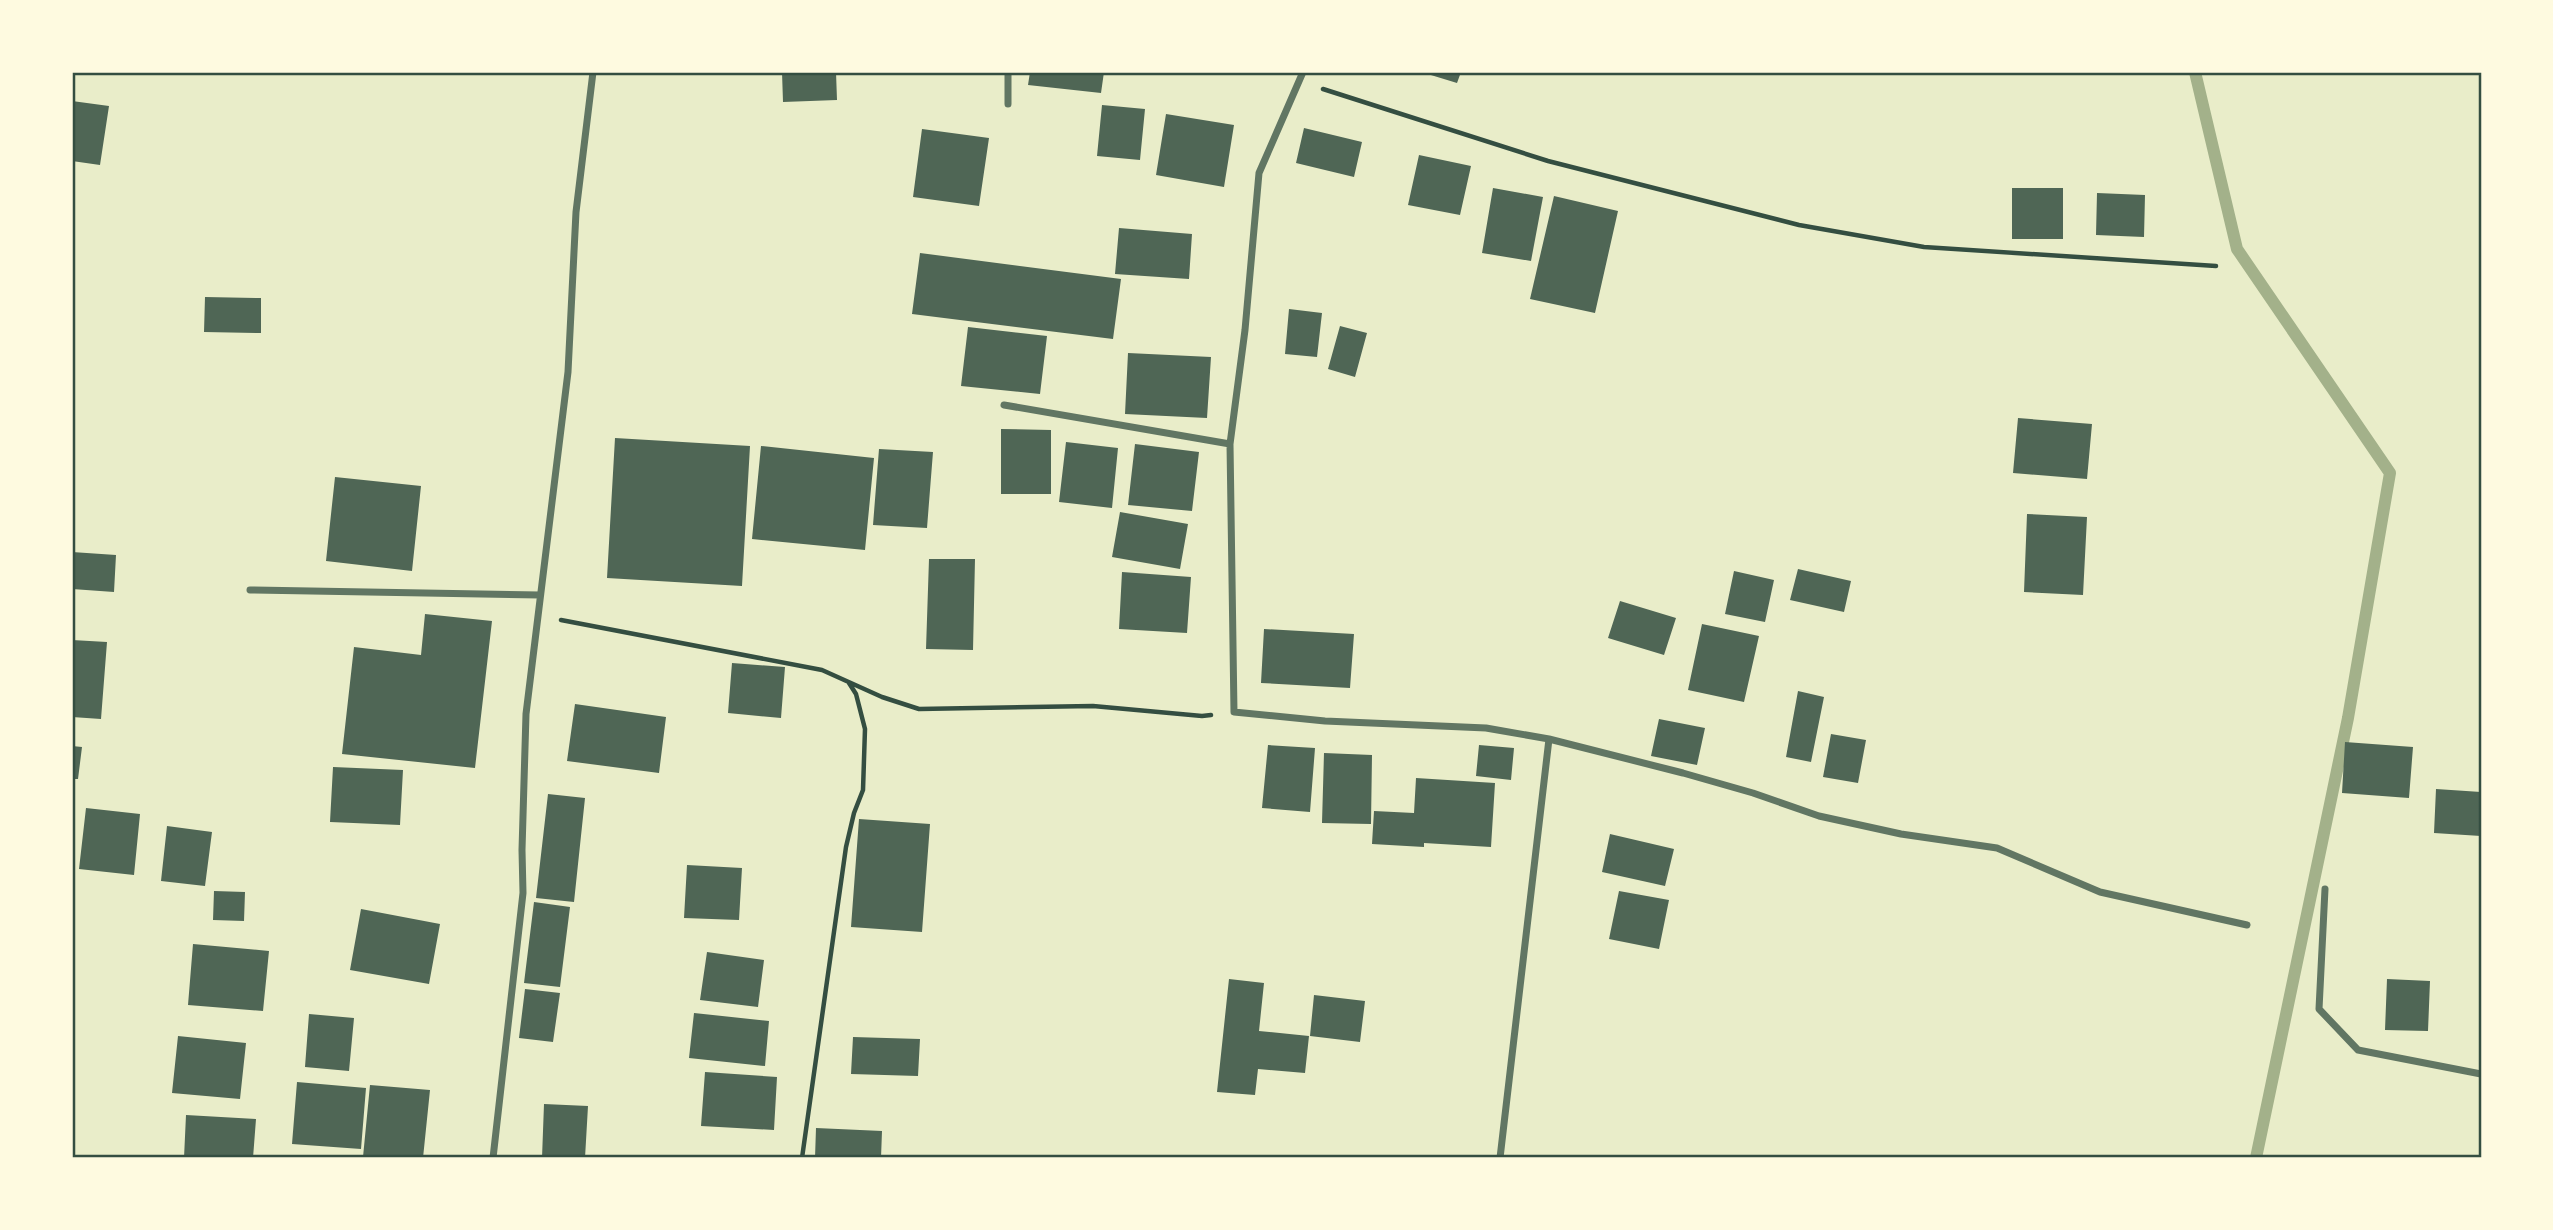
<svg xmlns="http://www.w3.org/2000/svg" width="2553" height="1230" viewBox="0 0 2553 1230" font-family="Lato,sans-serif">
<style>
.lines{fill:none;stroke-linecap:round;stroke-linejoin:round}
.stream{stroke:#a3b18a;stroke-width:12}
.building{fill:#4f6655}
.path{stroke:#344e41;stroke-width:4.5}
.minor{stroke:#617663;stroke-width:7}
.neatline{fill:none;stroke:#344e41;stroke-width:2.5}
</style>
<rect width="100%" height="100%" fill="#e9edc9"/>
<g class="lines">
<path class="stream" d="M2195 72 2237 249 2390 473 2348 718 2256 1158"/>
</g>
<path class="building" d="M782 72H836L837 100 783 102Z
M1030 72H1104L1101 93 1028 85Z
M1421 72H1461L1457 83Z
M72 101 109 106 100 165 72 161Z
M1102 105 1145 109 1140 160 1097 156Z
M1166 114 1234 125 1224 187 1156 175Z
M1304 128 1362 142 1354 177 1296 163Z
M922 129 989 138 979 206 913 197Z
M1419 155 1471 166 1460 215 1408 205Z
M1493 188 1543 197 1531 261 1482 253Z
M2012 188H2063V239H2012Z
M2097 193 2145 195 2144 237 2096 235Z
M1554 196 1618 211 1595 313 1530 299Z
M1119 228 1192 234 1189 279 1115 274Z
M920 253 1121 279 1113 339 912 314Z
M205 297 261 298V333L204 332Z
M1289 309 1322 313 1317 357 1285 354Z
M1340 326 1367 333 1355 377 1328 369Z
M968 327 1047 336 1040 394 961 386Z
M1128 353 1211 357 1207 418 1125 414Z
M2018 418 2092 424 2087 479 2013 473Z
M1001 429 1051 430V494H1001Z
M615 438 750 446 742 586 607 578Z
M1066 442 1118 448 1112 508 1059 502Z
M1135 444 1199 452 1192 511 1128 505Z
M761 446 874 458 865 550 752 539Z
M879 449 933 452 927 528 873 525Z
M335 477 421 486 412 571 326 561Z
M1120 512 1188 524 1180 569 1112 557Z
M2027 514 2087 517 2083 595 2024 592Z
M72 552 116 555 114 592 72 589Z
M929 559H975L973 650 926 649Z
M1798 569 1851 581 1844 612 1790 600Z
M1734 571 1774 580 1765 622 1725 614Z
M1122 572 1191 577 1187 633 1119 629Z
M1620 601 1676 618 1664 655 1608 638Z
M425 614 492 621 475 768 342 754 354 647 421 655Z
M1702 624 1759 636 1744 702 1688 690Z
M1264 629 1354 634 1350 688 1261 683Z
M72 640 107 642 101 719 72 717Z
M732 663 785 667 781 718 728 713Z
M1798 691 1824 697 1811 762 1786 757Z
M575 704 666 717 659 773 567 761Z
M1659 719 1705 728 1697 765 1651 756Z
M1831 734 1866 740 1858 783 1823 777Z
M2345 742 2413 747 2409 798 2342 793Z
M1268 745 1315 748 1310 812 1262 808Z
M1479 745 1514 748 1511 780 1476 776Z
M72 746 82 747 78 779H72Z
M1324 753 1372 755 1371 824 1322 823Z
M333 767 403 770 400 825 330 822Z
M1416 778 1495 783 1491 847 1424 843V847L1372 844 1374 811 1414 813Z
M2436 789 2481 792V836L2434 833Z
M548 794 585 798 574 902 536 898Z
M86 808 140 814 134 875 79 869Z
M859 819 930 824 922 932 851 927Z
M167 826 212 832 205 886 161 881Z
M1610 834 1674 849 1665 886 1602 872Z
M687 865 742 868 739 920 684 918Z
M214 891 245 892 244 921 213 920Z
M1619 891 1669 900 1659 949 1609 939Z
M534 902 570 907 560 987 524 983Z
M361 909 440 924 429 984 350 970Z
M193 944 269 951 263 1011 188 1005Z
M707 952 764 960 758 1007 700 1000Z
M1229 979 1264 983 1259 1031 1309 1036 1305 1073 1258 1069 1255 1095 1217 1092Z
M2387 979 2430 981 2428 1031 2385 1030Z
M525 989 560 993 553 1042 519 1038Z
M1314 995 1365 1001 1360 1042 1310 1036Z
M694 1013 769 1021 765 1066 689 1058Z
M309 1014 354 1018 349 1071 305 1067Z
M178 1036 246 1043 240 1099 172 1093Z
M853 1037 920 1039 918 1076 851 1074Z
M705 1072 777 1077 774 1130 701 1126Z
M297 1082 366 1088 361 1149 292 1144Z
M370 1085 430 1090 423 1158 363 1157Z
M544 1104 588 1106 585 1158H542Z
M186 1115 256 1119 253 1158H184Z
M816 1128 882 1131 881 1158H815Z
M1555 1155 1603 1156V1158H1555Z"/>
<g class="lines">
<path class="path" d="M1323 89 1548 161 1799 225 1924 247 2216 266
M561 620 822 670 882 697 919 709 1093 706 1202 716 1211 715
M802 1158 846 847 854 813 863 790 865 729 856 694 849 683"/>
<path class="minor" d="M1008 72V104
M1303 72 1259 173 1245 330 1230 444 1234 712 1325 721 1486 728 1549 739 1500 1158
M1004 405 1230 444
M250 590 540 595
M1549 739 1683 773 1753 793 1819 816 1901 834 1997 848 2100 892 2247 925
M2325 889 2319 1009 2358 1050 2481 1074
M493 1158 523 893 522 850 526 714 568 372 576 212 593 72"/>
</g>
<rect width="2553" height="1230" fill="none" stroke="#fefae0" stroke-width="147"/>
<rect x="74" y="74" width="2406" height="1082" class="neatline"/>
</svg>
